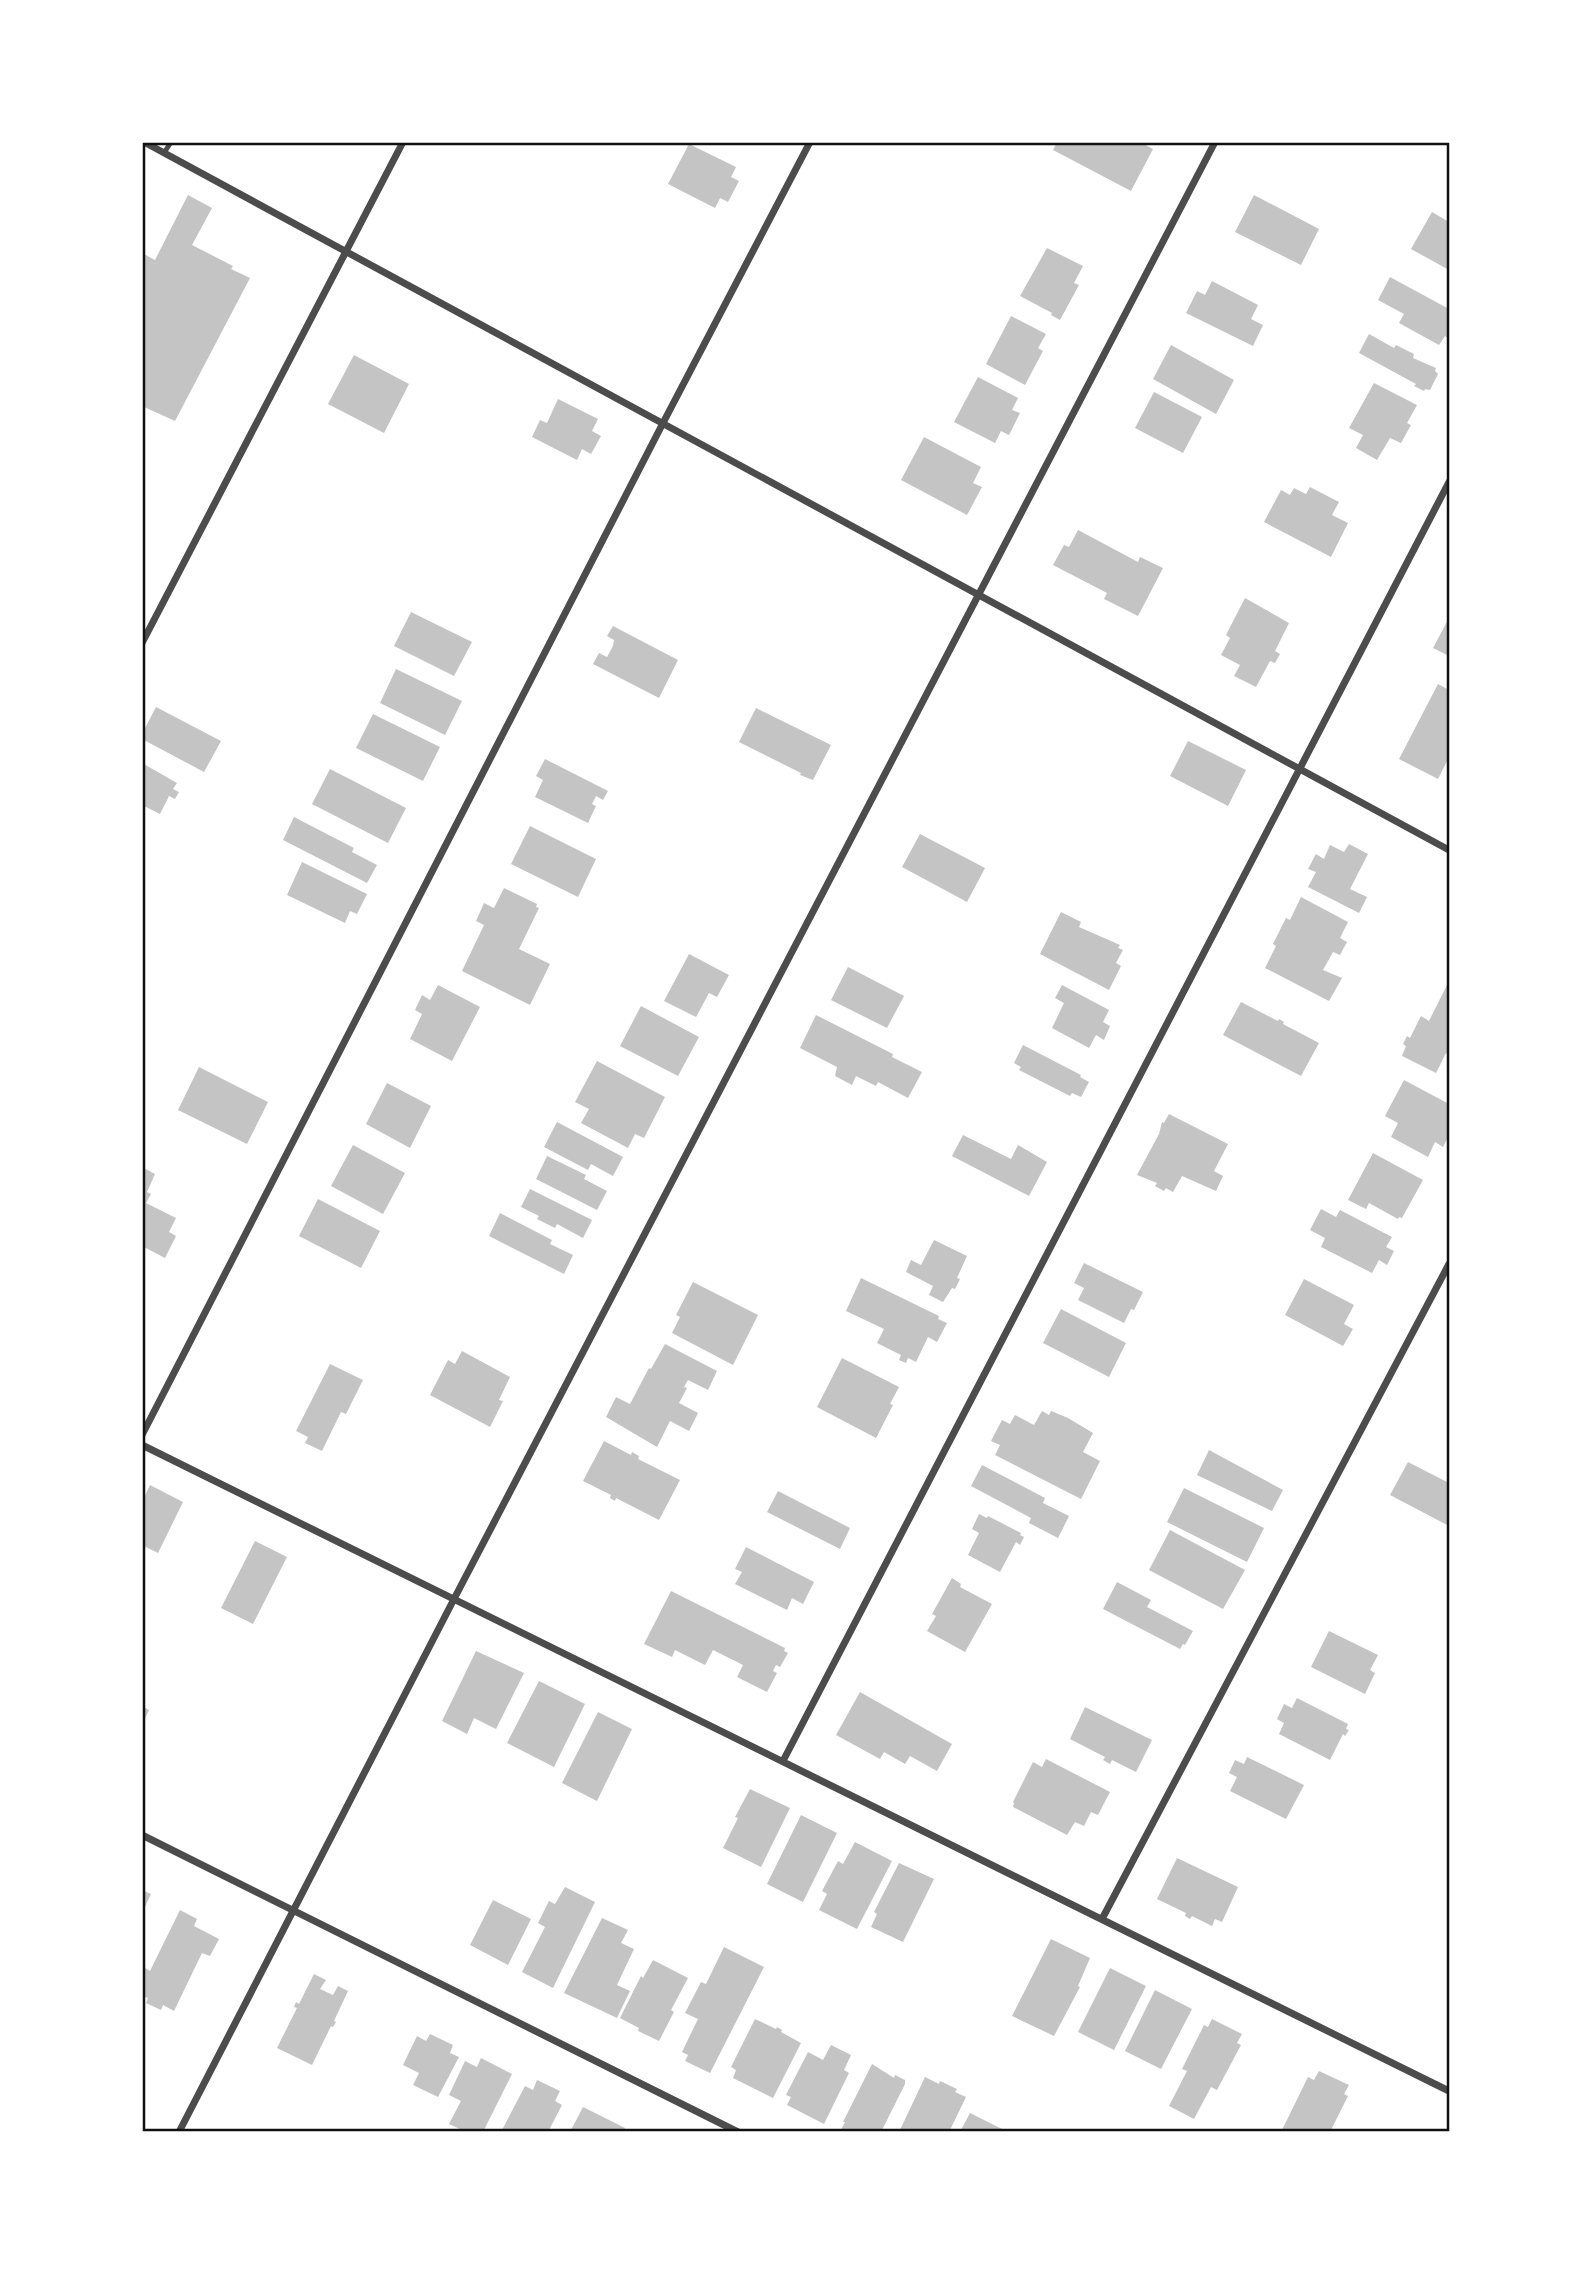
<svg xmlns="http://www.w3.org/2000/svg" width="1591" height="2274" viewBox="0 0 1591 2274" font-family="Helvetica,sans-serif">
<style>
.building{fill:#c4c4c4}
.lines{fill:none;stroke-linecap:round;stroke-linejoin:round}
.service{stroke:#4c4c4c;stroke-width:5}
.minor{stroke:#4c4c4c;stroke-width:7}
.neatline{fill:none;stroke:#111;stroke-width:2.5}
</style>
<rect width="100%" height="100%" fill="#fff"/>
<path class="building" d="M1057 142H1140L1153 149 1131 191 1053 150Z
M689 144 736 167 731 177 739 181 728 202 720 198 715 208 668 184Z
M188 195 212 208 192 245 233 266 231 269 250 278 175 421 142 406V259L144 254 155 260Z
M1254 195 1319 229 1301 265 1235 232Z
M1432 212 1449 222V270L1411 249Z
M1047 248 1083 266 1074 283 1079 285 1060 320 1051 315 1052 313 1020 296Z
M1390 277 1449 309V339L1445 336 1439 345 1399 323 1404 314 1378 300Z
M1212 281 1258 305 1251 319 1263 325 1253 346 1186 313 1197 291 1205 295Z
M1011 316 1046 334 1038 348 1043 351 1025 385 986 364Z
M1369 334 1394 348 1396 345 1414 354 1413 358 1436 368 1435 371 1438 374 1430 390 1425 389 1424 391 1414 386 1416 384 1359 353Z
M1171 345 1234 380 1216 414 1153 379Z
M354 355 409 384 384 433 328 404Z
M978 377 1018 398 1012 410 1020 413 1009 435 1001 431 995 443 954 422Z
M1374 383 1417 405 1407 423 1411 425 1401 443 1390 438 1377 460 1356 448 1363 435 1349 428Z
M1154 392 1202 417 1183 453 1135 428Z
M558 399 598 419 592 431 601 436 591 454 582 449 577 460 532 437 540 420 547 423Z
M924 437 981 467 973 483 982 487 967 515 901 480Z
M1310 487 1339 502 1332 515 1348 523 1331 557 1264 522 1281 490 1290 495 1294 488 1306 494Z
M1078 530 1138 562 1140 557 1163 568 1138 616 1104 599 1107 593 1053 565 1064 545 1069 547Z
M1245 598 1289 623 1275 651 1280 654 1275 663 1270 661 1256 687 1234 676 1240 665 1221 655 1230 638 1226 635Z
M411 612 472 642 454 676 394 646Z
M1449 618V656L1433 648Z
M613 626 678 660 659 698 593 664 599 653 607 657 613 646 614 640 607 636Z
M396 669 462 701 445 735 380 703Z
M1438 684 1449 690V757L1438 779 1399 759Z
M156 707 221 741 204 772 142 739V734Z
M756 708 831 745 813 780 800 775 801 773 739 742Z
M373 714 440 747 423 781 356 748Z
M1188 741 1246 770 1228 806 1170 776Z
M545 759 608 791 603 800 596 796 592 804 596 806 588 823 535 797 543 780 536 776Z
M142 763 177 783 173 789 179 792 175 799 169 796 160 814 142 805Z
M330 769 406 808 388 843 312 804Z
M294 817 354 848 352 852 377 865 367 883 283 840Z
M530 826 596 859 578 897 511 864Z
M920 834 985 868 967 902 902 867Z
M1349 844 1368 854 1350 889 1367 897 1359 913 1308 887 1316 872 1308 869 1316 854 1324 859 1330 845 1344 852Z
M302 862 367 894 357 914 350 911 345 923 287 895Z
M504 888 537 904 536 907 539 908 519 949 550 964 530 1005 462 971 484 925 476 921 484 903 494 908Z
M1301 897 1348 922 1340 938 1347 942 1340 955 1333 952 1323 970 1342 978 1329 1001 1265 968 1276 946 1273 944 1286 918 1290 920Z
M1061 912 1081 922 1079 927 1120 945 1118 948 1123 950 1116 963 1121 966 1109 990 1040 954Z
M689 954 729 975 717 997 709 993 696 1017 664 1001Z
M848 967 904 996 887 1028 831 1000Z
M438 985 480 1007 452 1061 410 1039 422 1014 415 1010 422 995 430 1000Z
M1062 985 1109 1010 1103 1022 1110 1026 1104 1040 1096 1035 1089 1048 1052 1028 1064 1003 1055 998Z
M1447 985 1449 987V1055L1446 1053 1436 1073 1402 1056 1406 1046 1403 1044 1407 1036 1410 1038 1421 1016 1429 1021Z
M1241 1002 1278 1021 1279 1019 1284 1022 1283 1024 1319 1043 1301 1076 1223 1035Z
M641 1006 699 1037 678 1076 620 1046Z
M816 1015 893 1054 892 1057 922 1072 908 1098 878 1082 876 1086 856 1076 852 1085 835 1076 837 1067 800 1048Z
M1023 1045 1081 1075 1080 1077 1089 1082 1081 1097 1072 1093 1070 1096 1019 1070 1021 1067 1014 1063Z
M597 1061 665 1097 644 1138 635 1134 628 1148 581 1123 589 1109 575 1102Z
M199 1067 268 1102 247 1144 178 1110Z
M1404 1080 1449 1104V1135L1443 1147 1435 1142 1428 1157 1391 1137 1398 1123 1385 1116Z
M387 1083 431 1106 410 1148 366 1124Z
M1169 1114 1228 1144 1214 1171 1223 1176 1216 1191 1182 1176 1173 1192 1166 1188 1164 1191 1155 1186 1157 1183 1137 1175 1159 1134 1162 1122 1164 1123Z
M557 1122 623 1157 613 1176 591 1164 588 1170 544 1147Z
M963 1135 1011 1159 1018 1145 1047 1162 1029 1196 952 1156Z
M353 1145 405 1173 383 1214 331 1186Z
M1373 1153 1423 1180 1402 1218 1399 1217 1398 1219 1369 1203 1366 1209 1348 1200Z
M547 1156 586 1175 584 1179 607 1191 597 1210 536 1179Z
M142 1167 155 1174 147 1192 151 1194 146 1203 176 1218 169 1232 176 1236 165 1258 142 1246Z
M530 1189 592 1220 583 1238 557 1224 555 1228 537 1219 539 1216 521 1207Z
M318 1199 380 1231 361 1268 299 1236Z
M1321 1209 1336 1217 1340 1210 1392 1237 1386 1247 1394 1251 1387 1265 1379 1260 1372 1273 1321 1247 1325 1238 1310 1230Z
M500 1213 552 1240 550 1244 573 1255 564 1274 489 1236Z
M934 1240 967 1256 957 1278 960 1279 955 1289 952 1288 943 1302 929 1295 933 1286 906 1272 911 1260 921 1265Z
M1084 1263 1143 1292 1134 1310 1131 1309 1124 1323 1078 1300 1084 1288 1074 1283Z
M861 1278 939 1316 938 1319 947 1323 937 1342 928 1337 916 1362 908 1358 906 1363 899 1360 901 1355 877 1343 884 1329 846 1311Z
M1304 1279 1354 1305 1344 1324 1353 1329 1343 1346 1285 1315Z
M693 1282 758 1315 733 1365 672 1333 680 1317 676 1315Z
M1061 1309 1126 1343 1109 1377 1043 1343Z
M665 1344 717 1371 708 1390 688 1380 684 1387 687 1388 679 1403 698 1413 689 1431 670 1421 657 1447 606 1417 616 1397 630 1404 649 1368 651 1369Z
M462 1351 510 1377 499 1400 503 1401 490 1427 430 1395 448 1360 455 1364Z
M842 1358 899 1387 890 1404 893 1405 876 1438 817 1407Z
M330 1364 363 1380 346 1414 341 1412 322 1451 305 1443 308 1437 296 1431Z
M1042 1411 1049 1415 1051 1411 1068 1418 1093 1433 1083 1452 1100 1461 1081 1499 995 1455 1000 1445 991 1441 1002 1420 1010 1424 1015 1415 1034 1425Z
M604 1441 631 1455 632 1452 639 1456 638 1459 680 1480 659 1520 616 1498 615 1501 610 1498 611 1495 583 1481Z
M1209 1450 1283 1490 1272 1511 1197 1475Z
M1408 1462 1449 1483V1526L1390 1495Z
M982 1465 1045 1498 1043 1503 1069 1516 1058 1538 1029 1523 1031 1518 971 1486Z
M150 1485 183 1502 158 1553 142 1545V1502Z
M1184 1488 1264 1528 1247 1562 1167 1522Z
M778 1491 850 1528 840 1549 767 1512Z
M979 1514 987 1518 988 1516 1021 1533 1020 1535 1024 1537 1020 1545 1016 1542 1000 1572 968 1555 979 1533 972 1529Z
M1170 1530 1245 1570 1223 1609 1149 1570Z
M255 1541 287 1557 253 1624 221 1608Z
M746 1547 814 1582 803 1604 792 1598 787 1610 735 1584 742 1572 735 1569Z
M952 1578 961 1584 960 1587 992 1604 965 1652 927 1631 936 1616 932 1614Z
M1117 1582 1151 1600 1147 1607 1193 1631 1185 1645 1183 1644 1180 1649 1103 1609Z
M671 1591 785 1648 784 1651 788 1653 780 1667 776 1665 773 1671 777 1673 767 1692 737 1677 743 1665 713 1650 705 1665 675 1650 672 1657 644 1644Z
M1329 1631 1378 1655 1370 1670 1375 1673 1365 1694 1311 1667Z
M476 1651 524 1673 496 1729 474 1718 467 1734 442 1721Z
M539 1681 585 1704 554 1767 507 1743Z
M860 1692 952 1744 937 1771 910 1756 905 1764 884 1752 880 1759 836 1735Z
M1297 1698 1348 1724 1346 1729 1349 1730 1345 1736 1343 1734 1330 1760 1279 1734 1284 1723 1277 1719 1284 1704 1292 1708Z
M142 1706 149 1710 142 1725Z
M1085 1707 1152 1740 1136 1772 1112 1760 1110 1764 1103 1760 1105 1757 1070 1739Z
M598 1712 632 1729 597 1801 562 1783Z
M1247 1757 1304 1785 1286 1819 1230 1791 1237 1777 1229 1773 1235 1760 1244 1764Z
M1046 1759 1110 1792 1098 1815 1091 1812 1084 1826 1075 1822 1067 1835 1013 1807 1014 1803 1013 1802 1033 1762 1042 1767Z
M750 1789 790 1808 761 1867 723 1848 738 1818 735 1817Z
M801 1815 837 1833 803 1902 767 1884Z
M855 1842 892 1861 857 1929 819 1910 827 1894 822 1891 838 1861 843 1864Z
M1177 1858 1238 1887 1222 1922 1215 1919 1212 1926 1192 1916 1190 1919 1185 1916 1186 1913 1157 1899Z
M899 1863 934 1879 903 1942 871 1927 877 1914 874 1912Z
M565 1887 595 1902 553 1988 522 1972 545 1927 538 1923 549 1901 555 1904Z
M142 1890 151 1894 142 1913Z
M493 1900 531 1919 508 1965 470 1945Z
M180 1910 197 1919 194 1926 219 1939 210 1956 202 1953 174 2011 163 2005 161 2010 146 2003 148 1998 142 1996V1975L145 1968 150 1971Z
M602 1918 628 1930 621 1943 634 1949 617 1985 630 1991 617 2018 564 1993Z
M1051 1939 1090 1958 1078 1986 1080 1987 1054 2036 1012 2016Z
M724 1947 764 1967 710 2073 685 2061 688 2055 682 2052 698 2019 685 2013 701 1982 706 1984Z
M653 1960 688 1978 671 2010 674 2012 659 2041 638 2031 639 2028 620 2018 641 1976 643 1978Z
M1110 1968 1146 1986 1114 2050 1078 2032Z
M314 1974 326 1980 320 1989 333 1995 338 1986 348 1991 334 2021 336 2022 333 2027 331 2026 312 2065 277 2048 297 2008 294 2007 296 2002 299 2004Z
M1155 1990 1192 2009 1161 2069 1125 2051Z
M755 2019 776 2029 777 2027 782 2030 781 2032 801 2043 773 2098 733 2078 736 2070 731 2067Z
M1212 2019 1242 2034 1237 2043 1241 2045 1217 2090 1211 2087 1194 2119 1169 2106 1187 2071 1182 2069 1204 2025 1208 2027Z
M430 2034 453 2045 450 2053 459 2057 438 2097 413 2085 419 2073 403 2065 417 2036 426 2041Z
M831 2045 851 2055 844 2070 849 2073 824 2124 787 2105 791 2097 786 2095 808 2052 823 2060Z
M481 2058 512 2074 483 2132H466L449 2124 461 2101 449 2095 465 2061 477 2067Z
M872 2064 894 2078 895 2075 905 2080V2084L881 2132H846L841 2130 845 2122H843Z
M1319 2071 1349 2085 1344 2094 1348 2096 1330 2132H1281L1308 2077 1314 2080Z
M925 2077 939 2084 940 2081 957 2089 955 2092 966 2097 949 2132H899Z
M537 2080 560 2091 555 2101 562 2105 548 2132H501L525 2086 533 2090Z
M583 2107 625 2128 623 2132H570Z
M970 2113 1008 2132H960Z"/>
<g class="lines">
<path class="service" d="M164 153 171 142"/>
<path class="minor" d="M144 142 1449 850
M142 643 403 142
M142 1435 663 423 810 142
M142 1445 1449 2091
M783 1761 1449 482
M142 1835 738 2132
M1102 1919 1449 1264
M179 2132 454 1599 1215 142"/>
</g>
<rect width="1591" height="2274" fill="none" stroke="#ffffff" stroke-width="287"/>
<rect x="144" y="144" width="1304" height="1986" class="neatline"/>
</svg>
